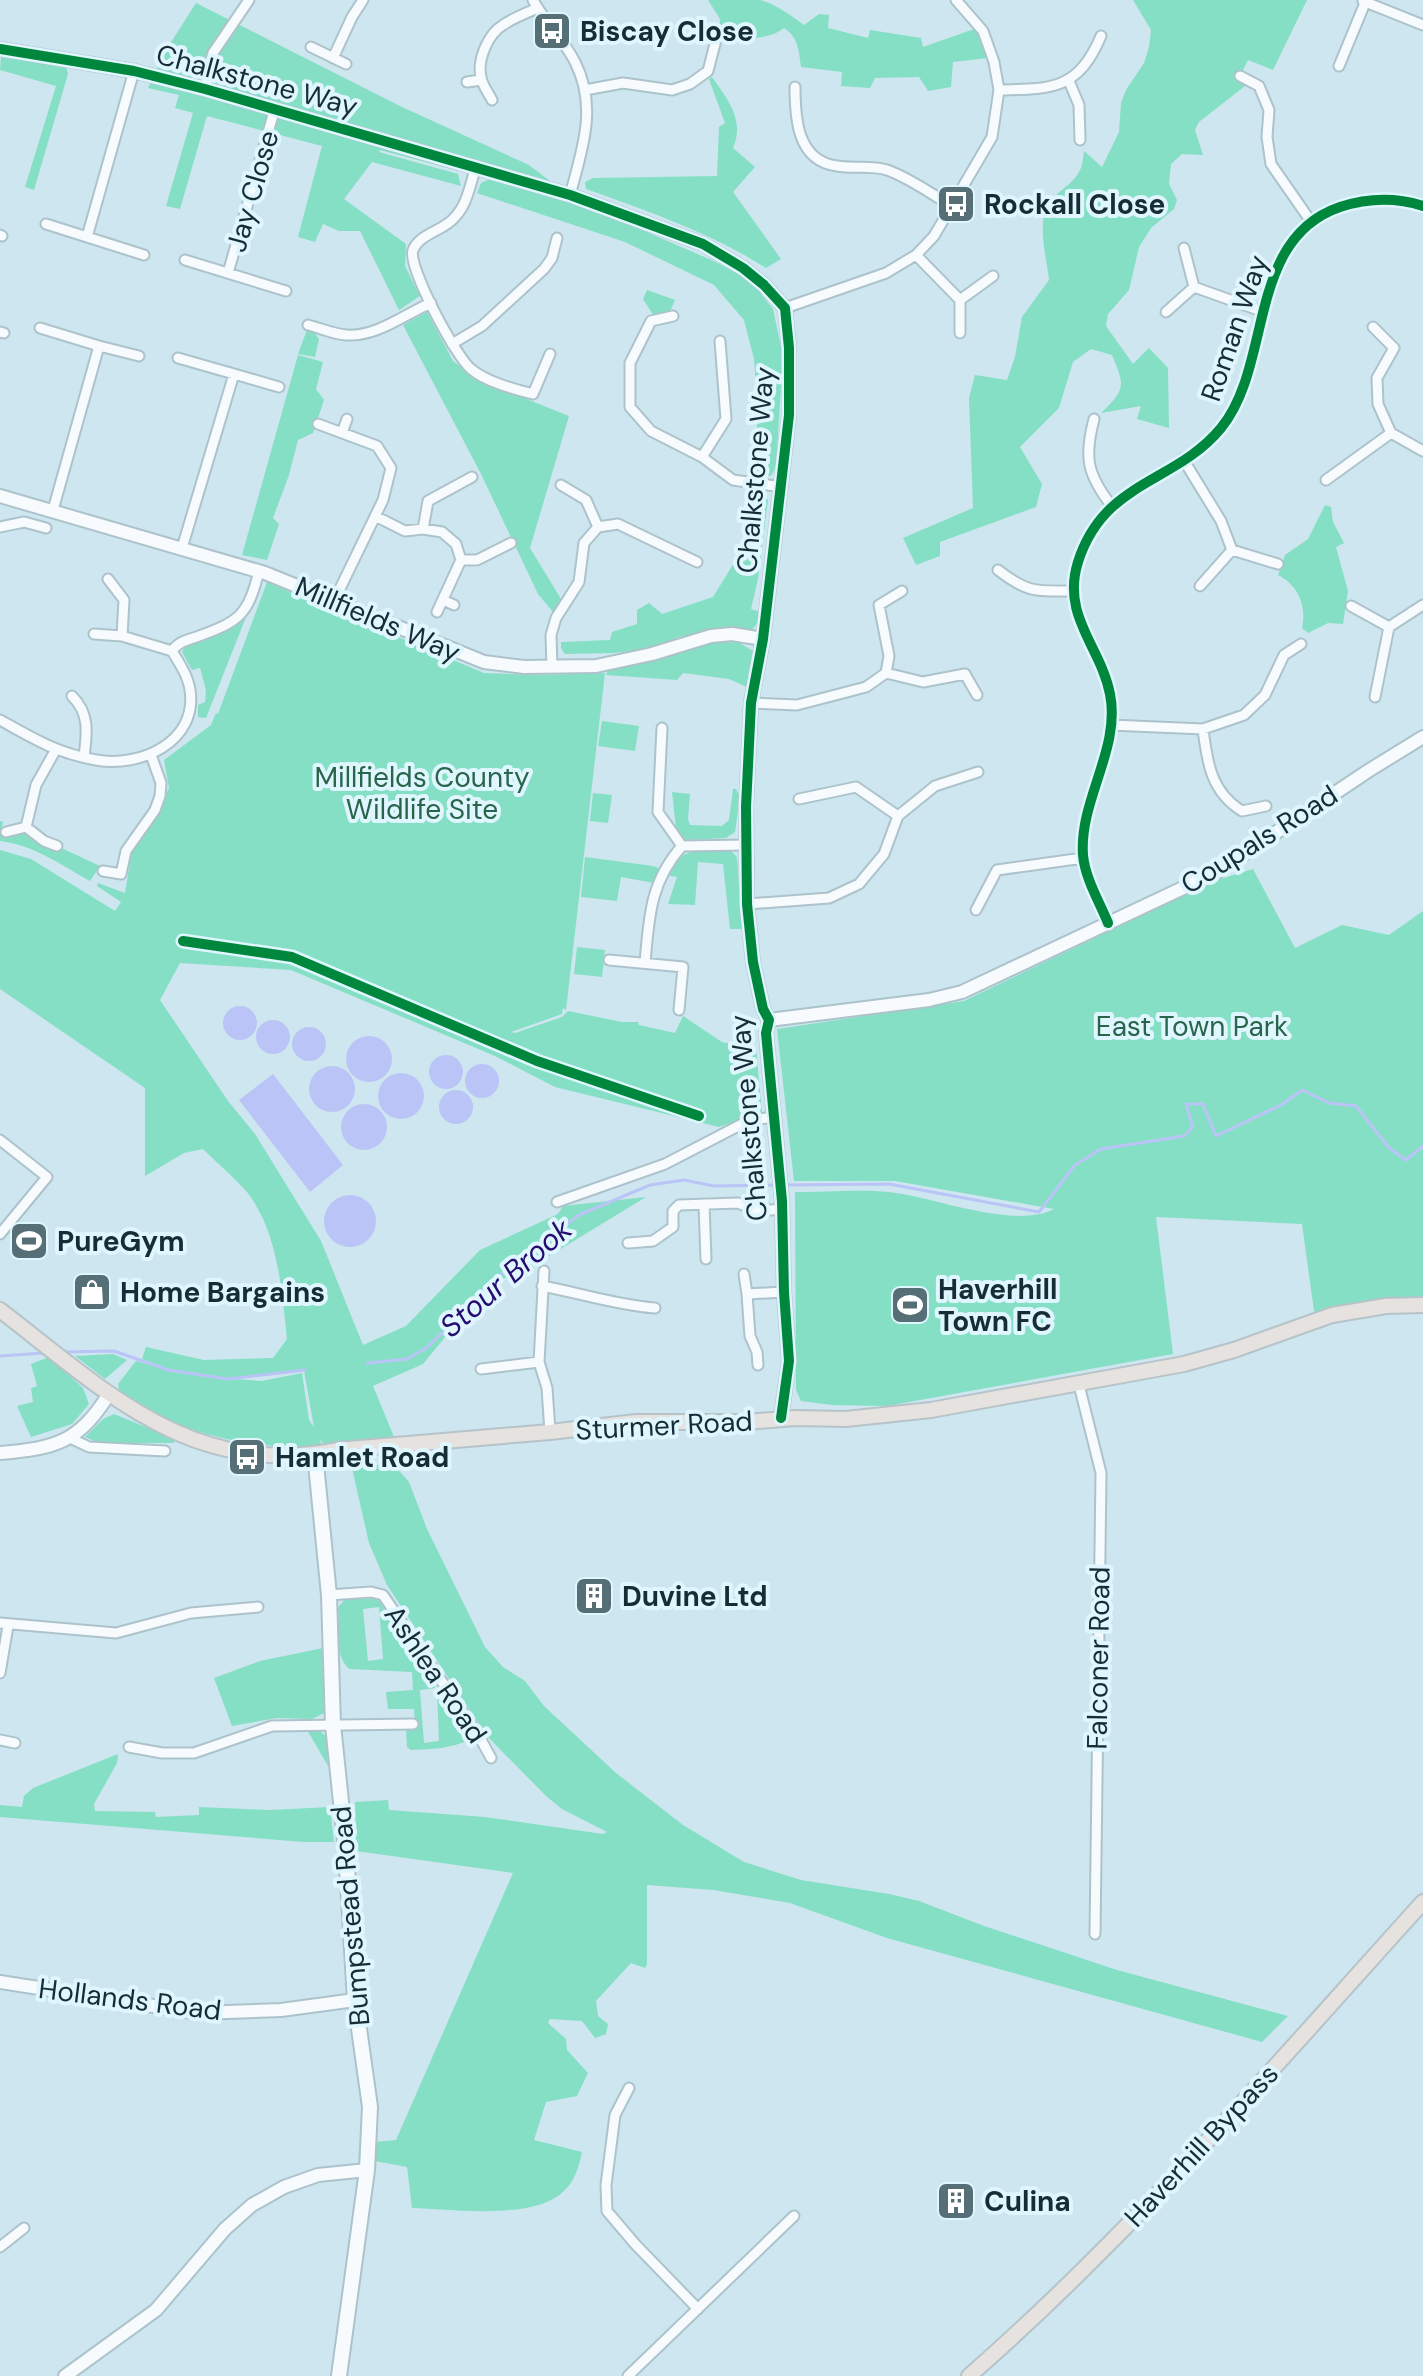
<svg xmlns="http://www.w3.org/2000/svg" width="1423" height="2376" viewBox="0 0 1423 2376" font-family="'DM Sans',sans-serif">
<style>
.green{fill:#85dfc4;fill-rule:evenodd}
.water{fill:#bbc4f6}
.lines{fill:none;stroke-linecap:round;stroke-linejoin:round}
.stream{stroke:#bbc4f6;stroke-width:3}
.minor-casing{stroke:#adc3cb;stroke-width:13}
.tertiary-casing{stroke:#adc3cb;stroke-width:16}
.secondary-casing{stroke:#adc3cb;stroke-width:18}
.primary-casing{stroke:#b6c4c9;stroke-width:18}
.minor{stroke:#f8fbfd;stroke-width:9}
.tertiary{stroke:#f8fbfd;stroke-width:12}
.secondary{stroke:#f8fbfd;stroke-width:14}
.primary{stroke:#e6e2e0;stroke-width:14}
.cycleway-casing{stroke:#dff6fe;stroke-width:15}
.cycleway{stroke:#00873e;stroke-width:10}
.labels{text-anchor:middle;stroke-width:8;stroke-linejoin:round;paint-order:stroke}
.poi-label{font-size:28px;font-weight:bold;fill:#162d35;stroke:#dff6fe;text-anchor:start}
.street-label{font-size:28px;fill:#162d35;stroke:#dff6fe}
.park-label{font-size:28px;fill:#28654b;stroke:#dff6fe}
.water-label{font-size:30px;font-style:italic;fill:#260c70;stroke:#dff6fe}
</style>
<rect width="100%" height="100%" fill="#cde6ef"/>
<path class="green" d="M708 0C725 0 744 0 760 0 772 2 794 17 804 25L819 14 829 15 828 28 868 38 870 30 921 38 923 47 977 28 988 58 953 62 951 87 928 91 919 77 875 78 870 88 841 86 842 72 801 67C799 50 798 37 784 28 766 42 741 38 719 35L720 19Z
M1133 0H1307L1273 70 1248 60 1240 76 1245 86 1199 122 1195 130 1203 155 1182 154 1171 164 1169 184 1177 200 1174 209 1151 228 1139 247 1129 290 1108 314 1106 326 1133 364 1149 348 1168 368 1169 428 1137 419 1141 406 1101 413C1126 389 1125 386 1112 355L1091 349 1073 362 1059 408 1020 447 1042 484 1036 507 940 542V556L916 565 903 538 973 508 969 398 975 375 1007 380 1015 357 1022 317 1049 280C1047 259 1038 230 1046 209 1053 192 1073 186 1080 170 1083 165 1083 157 1084 151L1102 167 1119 132 1121 103 1126 90 1144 63 1149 47 1151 30Z
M196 3 402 107 529 165 558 187 463 161 459 171 380 150 379 152 458 174 461 186 372 162 344 199 406 244 405 266 420 296 399 310 360 231H339L323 224 315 242 298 237 322 146 207 116 180 209 166 206 193 113 175 108 179 95 148 88 168 47Z
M1 57 66 66 68 74 34 190 25 187 56 86 0 70Z
M712 77C728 100 745 120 733 148L755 167 733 192 781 259 766 268C711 233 648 211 586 189L585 182 593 178 717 176 719 127 725 123 709 79Z
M490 179 581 206 633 226 716 262 751 281 773 309 783 356 776 466 771 476H757V395L754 359 744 320 714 285 625 242 477 193 481 183Z
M647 290 675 300 669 314 654 316 643 299Z
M427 312 453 361 478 380 569 416 530 548 561 599 553 612 538 594 481 474 403 325Z
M307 330 313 331 319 339 315 357 298 354Z
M298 355 323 362 316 389 324 400 313 433 298 440 289 475 273 518 279 524 267 560 242 555Z
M761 491 768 500 758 579 751 609 760 612 759 621 752 630H708L679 637 649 649 613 653 565 654 561 648V642L610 640 612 632 637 624V610L649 603 662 614 713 597 747 542 753 492Z
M1325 505 1331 507 1333 522 1344 543 1336 547 1348 591 1343 624 1328 623 1308 633 1302 628C1307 606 1298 585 1278 575L1285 555 1308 539Z
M267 582 484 673 538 675 605 673 566 1010 563 1008 562 1014 511 1032 515 1033 562 1017 568 1011 622 1022H638L639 1025 675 1033 683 1016 722 1042 756 1049 762 1113 719 1127 555 1087 495 1056 291 970 180 963 160 1000 228 1101 255 1134 321 1241 363 1345 406 1326 480 1250 558 1214 563 1206 646 1197 536 1264 487 1286 423 1364 373 1386 394 1437 325 1445 319 1439 322 1445C264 1453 162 1432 119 1390L118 1384 136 1361 178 1373 142 1359 146 1347 204 1360 273 1358 287 1339C282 1291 278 1232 247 1192 234 1177 217 1163 203 1149L184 1153 145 1176V1088L0 989V850L31 859 115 911 121 902 97 886 98 883 125 893 132 850 157 813 169 788 164 760 211 725 216 713 218 714ZM304 1371 314 1427 309 1420 302 1373 262 1381 234 1379Z
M246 617 206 718 198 717V705L205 702 206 690 200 668 192 670 182 652C191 637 228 634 246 617Z
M738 642 753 651 754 661 749 688 729 679 683 673 677 680 606 675 608 670C650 661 694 641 738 642Z
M602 721 639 726 635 751 598 746Z
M733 789H736L740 797 735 832 726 838 686 840 676 828 672 792 690 794 688 819 690 825 722 826 729 820Z
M593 793 612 795 608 823 590 821Z
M0 821 3 822 1 831 4 837 25 831 100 866 90 881C61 865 34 845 0 841Z
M702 848H728L737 857 742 929H730L723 864 698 862 695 905 668 904 677 877 666 875 683 855Z
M585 857 653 866 659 868 654 883 621 877 617 901 581 897Z
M1253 869 1295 948 1342 925 1389 935 1423 911V1305L1332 1315 1314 1311 1302 1224 1156 1217 1173 1354 887 1406 832 1405 801 1401 796 1390 795 1192C826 1192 858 1189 889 1192 935 1197 1014 1230 1054 1209L895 1181H794L777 1029 964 1001 1214 881Z
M577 947 605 950 602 977 574 974Z
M113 1354 127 1360 105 1379 75 1356Z
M49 1357 83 1388 89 1404 72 1424 31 1437 17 1406 33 1402 31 1388 37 1386 31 1364Z
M114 1414 175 1439 174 1443H99L85 1437 103 1419Z
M392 1463 409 1482 427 1529 485 1647 503 1667 525 1681 544 1706 616 1773 683 1825 744 1862 801 1880 889 1894 919 1901 984 1926 1117 1970 1288 2016 1262 2042 887 1938 790 1903 713 1890 647 1885V1964L645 1968 631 1963 596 2001 598 2016 608 2024 606 2034 595 2038 582 2021 550 2019 548 2023 566 2039 567 2050 588 2073 577 2096 546 2102 534 2140 582 2152C579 2166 575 2181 564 2191 534 2221 451 2209 412 2208L407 2167 375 2161 374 2142 396 2140 513 1873 356 1851 355 1802 388 1800 389 1810 485 1817 603 1834 607 1832 562 1809 546 1796 487 1736 387 1585 369 1543 352 1468Z
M345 1599H376L380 1602 435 1688 420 1690 424 1743 439 1741 437 1690 471 1739C451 1749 432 1749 411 1750L407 1747 406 1729 415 1728 414 1709H388L386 1692 413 1690 412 1672 349 1669C334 1653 338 1630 336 1610ZM379 1607 383 1659 368 1661 363 1609Z
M323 1648 324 1713 312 1719 277 1718 232 1726 214 1678 260 1661Z
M306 1728H316L326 1736 328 1766Z
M118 1754 117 1763 94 1804 95 1811 155 1812 156 1817 199 1815V1807L270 1810 330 1807 334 1842H304L0 1817V1805L22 1807 24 1796 33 1788Z"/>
<path class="water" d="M223 1023a17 17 0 1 1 34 0a17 17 0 1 1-34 0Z
M256 1037a17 17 0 1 1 34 0a17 17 0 1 1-34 0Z
M292 1044a17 17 0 1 1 34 0a17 17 0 1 1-34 0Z
M346 1059a23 23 0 1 1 46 0a23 23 0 1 1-46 0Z
M429 1072a17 17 0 1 1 34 0a17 17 0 1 1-34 0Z
M465 1081a17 17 0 1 1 34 0a17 17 0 1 1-34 0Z
M309 1089a23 23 0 1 1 46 0a23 23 0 1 1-46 0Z
M378 1096a23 23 0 1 1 46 0a23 23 0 1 1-46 0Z
M273 1074 343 1165 310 1192 239 1100Z
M439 1107a17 17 0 1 1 34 0a17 17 0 1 1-34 0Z
M341 1127a23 23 0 1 1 46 0a23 23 0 1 1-46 0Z
M324 1221a26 26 0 1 1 52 0a26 26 0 1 1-52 0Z"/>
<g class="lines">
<path class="stream" d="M783 1185 889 1184 1039 1212 1075 1165 1101 1149 1184 1136 1193 1127 1186 1104H1203L1216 1136 1283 1104 1302 1090 1329 1103 1356 1106 1389 1148 1406 1160 1423 1146
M64 1352 114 1351 168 1370 228 1379 305 1370
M0 1356 44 1353
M367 1363 407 1359 426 1348 460 1317 487 1286 579 1215 650 1185 684 1180 714 1186 775 1185"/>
<defs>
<path id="minor" d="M533 0C545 22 564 40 575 62 598 107 582 150 570 195
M1363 1 1423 25
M311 47 346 64
M333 58 352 17 363 0
M1339 66 1365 3
M1240 76 1259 86 1269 110 1267 137 1271 164 1312 223
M1069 81 1079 105 1080 140
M467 82 481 80
M795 87C795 118 797 161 837 166 853 169 872 165 887 170 910 178 931 194 952 206
M205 89 213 53 249 0
M585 90 623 83 672 90 690 84 708 71 717 36
M999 90C1052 89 1078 90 1101 36
M492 100C488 92 482 85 481 77 477 60 488 34 503 25 513 18 526 13 538 8
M476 167C470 184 468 203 455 217 444 231 420 233 413 250 407 266 456 357 471 369 486 382 514 389 533 394L550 354
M46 224 144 255
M0 235 2 236
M87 237 134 71
M1184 248 1194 287
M916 255 960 300
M185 260 286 291
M228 273 275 108
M960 300 993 276
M785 308 886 273 916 255 934 236 992 137 999 90 994 62 983 31 956 0
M1166 312 1194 287 1264 312
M673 316 651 321 630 363V407L651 431 702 457 733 480 782 487
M308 325C320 328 333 334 346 335 377 337 403 315 431 303
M1373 327 1394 348 1377 378 1378 404 1391 433 1423 451
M40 328 99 346
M0 332 4 333
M960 333V300
M452 344 482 326 544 269 552 258 557 238
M178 358 234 374
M1094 419C1084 457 1087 474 1111 505
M318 424 377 446 391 468 383 500 334 601
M342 433 347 419
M702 457 726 419 720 341
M1183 459 1221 521 1232 550 1200 586
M1326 480 1391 433
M561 485 586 500 598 527
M53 510 99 346 139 356
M375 516 405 531 423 529 442 532 456 544 461 560 437 612
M0 527 24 522 46 528
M423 529 428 501 472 477
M182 548 234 374 279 387
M1232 550 1278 564
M461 560H477L511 543
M998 570C1029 594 1037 591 1074 591
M108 579 124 600 122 636
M443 600 454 605
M1351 606 1389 627 1423 605
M94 634 122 636 172 651
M552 667 551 635 556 618 579 582 584 543 598 527 618 524 697 562
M886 673 923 682 965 674 977 695
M72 696C90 714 87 733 84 757
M1375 697 1389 627
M751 703 797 705 866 687 886 673 889 656 879 605 902 591
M0 720C35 739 56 753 96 760 140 768 198 742 190 690 188 676 180 664 172 651 179 641 188 640 199 636 240 621 248 615 259 571
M1110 725 1203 729C1207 762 1211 792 1242 811L1266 806
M662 728 658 812 682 846 746 845
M1203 729 1244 715 1265 695 1284 655 1301 644
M55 751 36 785 26 827 44 841 57 846
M799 799 856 787 898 816
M6 832 26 827
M103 871 121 874 126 851 155 810 160 796 161 783 151 755
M747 904 829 898 859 884 884 854 898 816 935 786 978 772
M976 910 997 870 1083 858
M1108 923C1099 901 1085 878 1083 855 1079 800 1121 749 1110 694 1101 647 1061 616 1078 562 1104 480 1175 484 1221 428 1273 365 1246 239 1340 207 1368 198 1395 197 1423 206
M609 960 683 967 679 1010
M645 963C649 917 650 882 682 846
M0 1140 47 1177 0 1234
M557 1202 665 1164 744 1123 775 1116
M704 1204 706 1259
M628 1243 653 1241 673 1227V1211L679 1205 738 1203 758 1211 783 1209
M544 1271 539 1362 547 1388 550 1432
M744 1274 747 1294
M542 1286C580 1293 616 1305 655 1308
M758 1365 757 1352 750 1336 747 1294 784 1292
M481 1369 539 1362
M1079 1385 1101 1473 1095 1934
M70 1438 89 1447 165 1451
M329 1595 371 1592 383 1595 479 1736 491 1758
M0 1623 116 1633 191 1613 258 1607
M0 1673 8 1626
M0 1740 15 1743
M129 1747 162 1753H194L272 1726 413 1724
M629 2088 615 2115 606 2185 607 2211 635 2244 698 2309
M0 2247 24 2228
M628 2376 794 2216"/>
<path id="tertiary" d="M0 49 134 71 205 89 570 195 703 244 743 268 764 285 785 308 789 348V415L763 639 751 703 746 807 747 904 753 962 763 1009 769 1020 766 1033 782 1201 784 1292 789 1361 781 1418
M0 496 265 573 484 662 524 667 596 666 652 654 711 636 732 634 763 639
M769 1020 929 1000 962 992 1217 872 1368 771 1423 737
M0 1453C56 1448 78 1443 109 1394
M0 1982 198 2013 281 2010 355 2000
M65 2376 156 2310 225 2229 252 2205 284 2187 318 2175 367 2170"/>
<path id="secondary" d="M315 1454 329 1595 333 1725 346 1850 355 2000 370 2107 367 2170 339 2376"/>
<path id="primary" d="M0 1310C104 1390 192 1479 337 1450L550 1432 636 1422H747L795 1418 846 1419 931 1410 1184 1364 1234 1350 1332 1315 1386 1306 1423 1305
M969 2376C1134 2232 1276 2064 1423 1902"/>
</defs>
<use href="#minor" class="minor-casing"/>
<use href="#tertiary" class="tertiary-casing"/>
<use href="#secondary" class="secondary-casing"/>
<use href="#primary" class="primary-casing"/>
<use href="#minor" class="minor"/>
<use href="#tertiary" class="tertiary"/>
<use href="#secondary" class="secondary"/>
<use href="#primary" class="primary"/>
<defs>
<path id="cycleway" d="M0 49 134 71 205 89 570 195 703 244 743 268 764 285 785 308 789 348V415L763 639 751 703 746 807 747 904 753 962 763 1009 769 1020 766 1033 782 1201 784 1292 789 1361 781 1418
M1108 923C1099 901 1085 878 1083 855 1079 800 1121 749 1110 694 1101 647 1061 616 1078 562 1104 480 1175 484 1221 428 1273 365 1246 239 1340 207 1368 198 1395 197 1423 206
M183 941 292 957 537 1061 699 1116"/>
</defs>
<use href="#cycleway" class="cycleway-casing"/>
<use href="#cycleway" class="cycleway"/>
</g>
<defs>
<symbol id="bus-square" viewBox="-11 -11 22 22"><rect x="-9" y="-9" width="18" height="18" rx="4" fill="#566e76" stroke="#dff6fe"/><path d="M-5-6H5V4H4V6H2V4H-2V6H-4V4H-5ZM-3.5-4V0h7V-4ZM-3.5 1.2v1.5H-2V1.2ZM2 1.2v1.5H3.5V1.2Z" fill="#fff"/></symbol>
<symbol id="stadium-square" viewBox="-11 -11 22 22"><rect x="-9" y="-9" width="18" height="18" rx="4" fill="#566e76" stroke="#dff6fe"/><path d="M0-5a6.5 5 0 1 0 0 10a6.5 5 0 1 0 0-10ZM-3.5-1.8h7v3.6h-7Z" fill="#fff"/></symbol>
<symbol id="shop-square" viewBox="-11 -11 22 22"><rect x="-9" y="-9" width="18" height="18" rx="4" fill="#566e76" stroke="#dff6fe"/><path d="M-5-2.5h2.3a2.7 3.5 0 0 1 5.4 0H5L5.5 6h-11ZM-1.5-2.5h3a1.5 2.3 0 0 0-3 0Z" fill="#fff"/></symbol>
<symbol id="building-square" viewBox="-11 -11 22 22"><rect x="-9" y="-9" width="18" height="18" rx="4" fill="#566e76" stroke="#dff6fe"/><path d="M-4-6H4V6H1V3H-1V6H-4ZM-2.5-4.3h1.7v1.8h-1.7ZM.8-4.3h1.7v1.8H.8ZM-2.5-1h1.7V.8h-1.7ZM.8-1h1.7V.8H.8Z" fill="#fff"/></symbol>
</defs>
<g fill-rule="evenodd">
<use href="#bus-square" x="530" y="9" width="44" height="44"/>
<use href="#bus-square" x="934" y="182" width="44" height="44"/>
<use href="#stadium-square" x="7" y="1219" width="44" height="44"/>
<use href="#shop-square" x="70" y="1270" width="44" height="44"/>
<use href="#stadium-square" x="888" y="1283" width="44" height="44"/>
<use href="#bus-square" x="225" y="1435" width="44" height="44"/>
<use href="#building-square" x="572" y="1574" width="44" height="44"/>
<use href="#building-square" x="934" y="2179" width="44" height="44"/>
</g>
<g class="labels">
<g class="poi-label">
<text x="580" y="41">Biscay Close</text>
<text x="984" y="214">Rockall Close</text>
<text x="57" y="1251">PureGym</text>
<text x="938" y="1299">Haverhill<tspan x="938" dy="32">Town FC</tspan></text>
<text x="120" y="1302">Home Bargains</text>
<text x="275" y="1467">Hamlet Road</text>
<text x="622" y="1606">Duvine Ltd</text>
<text x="984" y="2211">Culina</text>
</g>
<g class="street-label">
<text transform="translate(257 80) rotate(15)" y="10">Chalkstone Way</text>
<text transform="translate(252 191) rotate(-74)" y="10">Jay Close</text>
<text transform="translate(1234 328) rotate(-71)" y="10">Roman Way</text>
<text transform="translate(755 470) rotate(-85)" y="10">Chalkstone Way</text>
<text transform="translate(378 619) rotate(23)" y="10">Millfields Way</text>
<text transform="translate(1259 839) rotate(-32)" y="10">Coupals Road</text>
<text transform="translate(748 1118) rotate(-95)" y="10">Chalkstone Way</text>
<text transform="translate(664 1425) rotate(-3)" y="10">Sturmer Road</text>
<text transform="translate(1098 1658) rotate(-89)" y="10">Falconer Road</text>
<text transform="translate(436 1674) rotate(56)" y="10">Ashlea Road</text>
<text transform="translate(350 1916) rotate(-95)" y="10">Bumpstead Road</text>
<text transform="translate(130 1999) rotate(7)" y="10">Hollands Road</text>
<text transform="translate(1201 2145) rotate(-47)" y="10">Haverhill Bypass</text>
</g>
<g class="park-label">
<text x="422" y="787">Millfields County<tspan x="422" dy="32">Wildlife Site</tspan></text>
<text x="1192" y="1036">East Town Park</text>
</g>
<g class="water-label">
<text transform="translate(506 1278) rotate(-41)" y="10">Stour Brook</text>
</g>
</g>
</svg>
